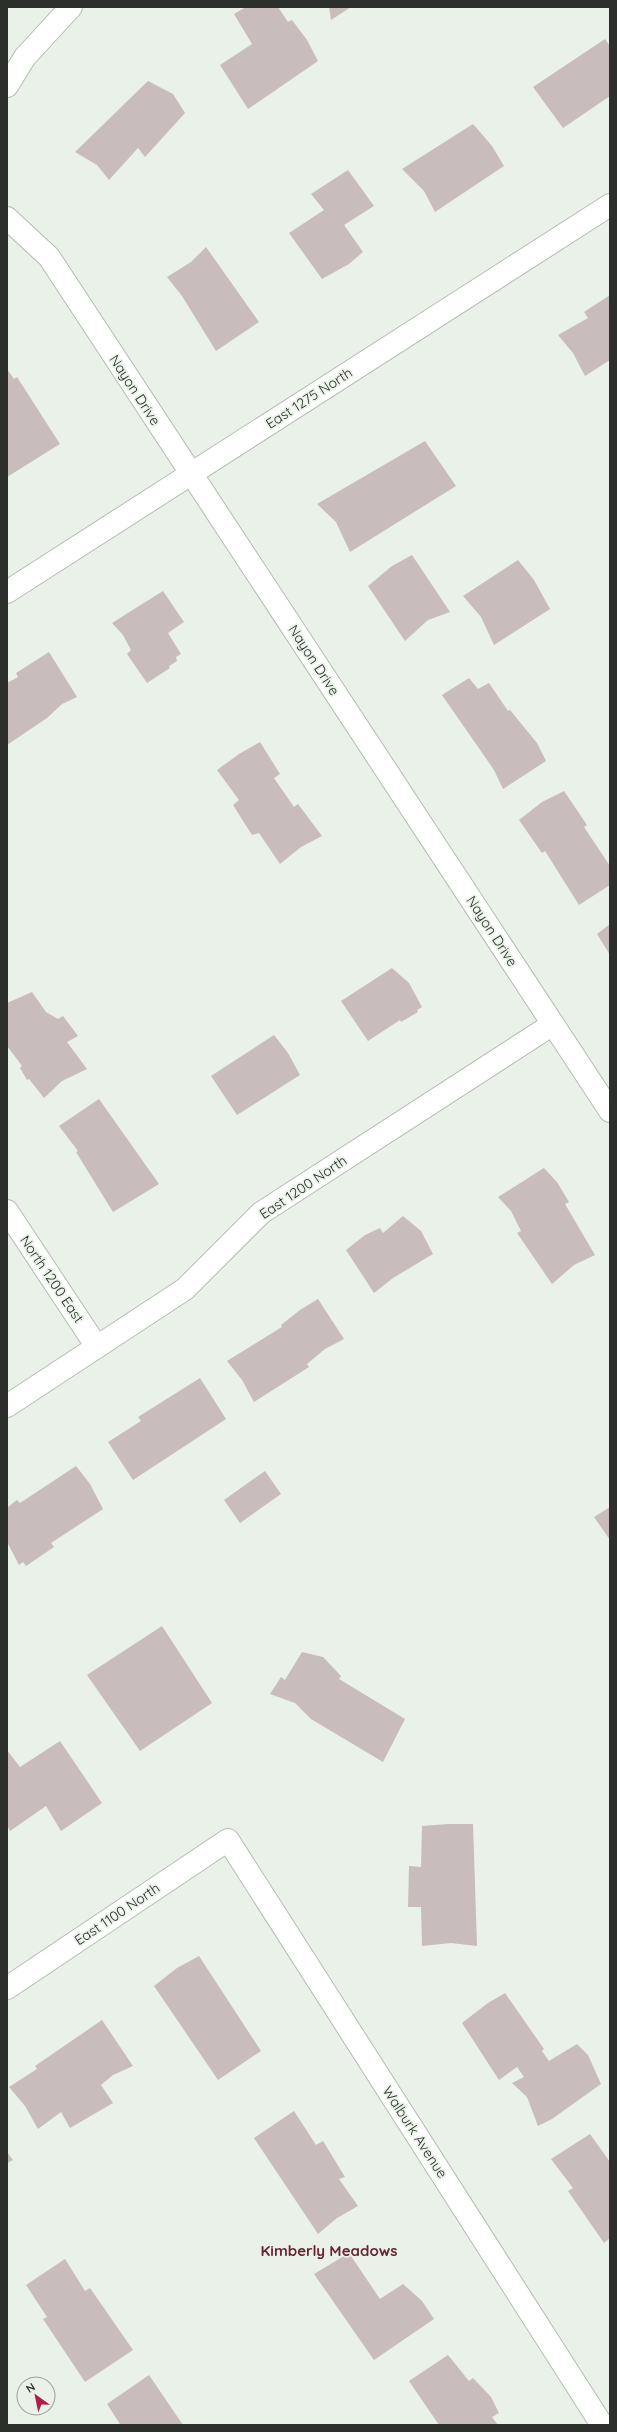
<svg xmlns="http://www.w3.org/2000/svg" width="617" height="2432" viewBox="0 0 617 2432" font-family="Quicksand,sans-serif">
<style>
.building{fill:#c9bcbd}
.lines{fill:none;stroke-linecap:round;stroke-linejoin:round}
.street-casing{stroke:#b4bcb3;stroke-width:24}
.street{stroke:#fff;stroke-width:22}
.labels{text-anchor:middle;stroke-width:3.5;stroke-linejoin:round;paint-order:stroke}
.street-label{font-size:14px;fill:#2c2f2b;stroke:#e9f1e8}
.neighbourhood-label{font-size:15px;font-weight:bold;fill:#6b2532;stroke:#e9f1e8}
</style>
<rect width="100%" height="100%" fill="#e9f1e8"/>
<path class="building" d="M246 7H278L288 22 292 20 307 40 318 61 248 109 220 65 252 44 234 14Z
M329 7H351L331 20Z
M605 39 610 46V96L563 128 533 87Z
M148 81 173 94 185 113 145 157 138 148 109 180 97 165 75 152Z
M473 124 492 146 504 166 435 212 424 191 402 169Z
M348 170 374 206 344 225 363 252 349 264 322 279 289 233 324 210 311 194Z
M206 247 259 322 216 351 182 296 167 277 191 262Z
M610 295V360L585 376 573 353 558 335 588 318 584 312Z
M7 369 14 379 17 377 60 444 7 477Z
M425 441 456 486 350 552 336 522 317 504Z
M412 555 450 612 428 620 405 641 368 586 392 566Z
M518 560 534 580 550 609 494 645 481 617 463 596Z
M163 591 184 622 168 633 181 654 176 657 177 661 169 666 170 668 147 683 127 654 131 650 123 635 112 623Z
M49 652 77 697 62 704 47 718 7 745V683L18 677 16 673Z
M469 678 478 689 489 683 508 711 510 710 537 743 546 761 503 789 494 770 442 695Z
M260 742 280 774 274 778 294 807 298 804 322 836 301 847 280 864 259 833 252 835 233 805 239 800 217 770 239 754Z
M564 791 587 825 584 827 610 866V885L579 905 545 851 542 853 519 820 542 802Z
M610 924V955L597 934Z
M392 968 409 983 422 1007 417 1010 418 1012 401 1022 400 1020 368 1041 341 1001Z
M32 992 46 1012 58 1019 63 1016 78 1036 67 1042 87 1069 62 1081 44 1098 29 1079 27 1080 20 1068 22 1066 7 1046V1003Z
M274 1035 288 1053 300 1075 237 1115 211 1076Z
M99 1099 159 1184 113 1212 76 1152 78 1151 59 1126Z
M544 1168 557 1182 569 1202 565 1204 595 1255 574 1265 552 1284 517 1233 521 1231 511 1211 498 1197Z
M403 1216 421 1231 433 1254 393 1278 374 1293 346 1250 365 1235 380 1228 383 1233Z
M318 1299 344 1339 325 1349 307 1364 309 1367 254 1402 242 1380 227 1361 282 1327 281 1325 300 1310Z
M200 1378 226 1419 133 1480 108 1442 141 1421 138 1417Z
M76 1466 90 1484 103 1509 51 1543 54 1547 26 1566 23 1562 19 1565 7 1542 8 1507 17 1500 20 1503Z
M265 1471 281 1494 240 1523 224 1500Z
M610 1507V1540L594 1517Z
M162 1626 212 1703 140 1751 87 1675Z
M302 1652 323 1657 341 1676 339 1679 405 1719 383 1762 311 1719 295 1703 270 1694 281 1677 285 1680Z
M60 1741 102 1803 61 1831 46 1806 10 1831 7 1825V1750L20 1767Z
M448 1824H473L477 1946 451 1943 422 1946 421 1907H408L409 1866 421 1867 422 1826Z
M199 1956 261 2051 218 2080 154 1986 177 1968Z
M505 1993 544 2049 542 2051 549 2061 577 2044 588 2055 601 2084 552 2119 538 2126 527 2097 512 2083 524 2077 517 2067 499 2080 462 2023 488 2003Z
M102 2020 133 2066 113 2075 101 2085 113 2103 70 2128 61 2112 38 2129 25 2106 9 2087 37 2069 35 2066Z
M294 2111 316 2145 323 2141 345 2177 339 2179 358 2206 337 2218 318 2234 254 2138Z
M590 2134 610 2162V2238L604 2243 568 2191 573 2188 551 2159Z
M7 2152 13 2160 7 2163Z
M349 2253 380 2299 403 2284 422 2301 434 2319 374 2360 314 2274Z
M65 2259 85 2291 90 2288 133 2350 85 2382 43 2319 47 2317 26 2285Z
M448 2355 469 2381 473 2378 491 2397 499 2413 492 2417 498 2425H439L409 2381Z
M149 2375 183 2425H118L120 2424 107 2404Z"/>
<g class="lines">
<defs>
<path id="street" d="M7 86 25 57 71 7
M7 218 49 257 610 1111
M7 592 610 205
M7 1211 97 1347
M7 1406 185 1289 261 1213 553 1024
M7 1988 228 1840 602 2425"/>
</defs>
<use href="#street" class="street-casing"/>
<use href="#street" class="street"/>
</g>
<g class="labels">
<g class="street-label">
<text transform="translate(135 390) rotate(57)" y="5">Nayon Drive</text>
<text transform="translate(309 398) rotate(-33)" y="5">East 1275 North</text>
<text transform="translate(314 660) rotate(57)" y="5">Nayon Drive</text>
<text transform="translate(492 931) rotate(57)" y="5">Nayon Drive</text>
<text transform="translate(303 1187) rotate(-34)" y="5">East 1200 North</text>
<text transform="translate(52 1279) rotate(56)" y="5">North 1200 East</text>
<text transform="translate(117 1914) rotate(-34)" y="5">East 1100 North</text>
<text transform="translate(415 2132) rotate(57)" y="5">Walburk Avenue</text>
</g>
<g class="neighbourhood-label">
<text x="329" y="2256">Kimberly Meadows</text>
</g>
</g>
<rect width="617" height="2432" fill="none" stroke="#2c2f2b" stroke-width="16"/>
<g transform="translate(36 2396) rotate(327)"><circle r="19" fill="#e9f1e8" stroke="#9da39c"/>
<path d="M0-3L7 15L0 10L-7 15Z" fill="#b11f46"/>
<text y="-6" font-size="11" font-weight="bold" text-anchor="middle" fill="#2c2f2b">N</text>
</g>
</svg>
